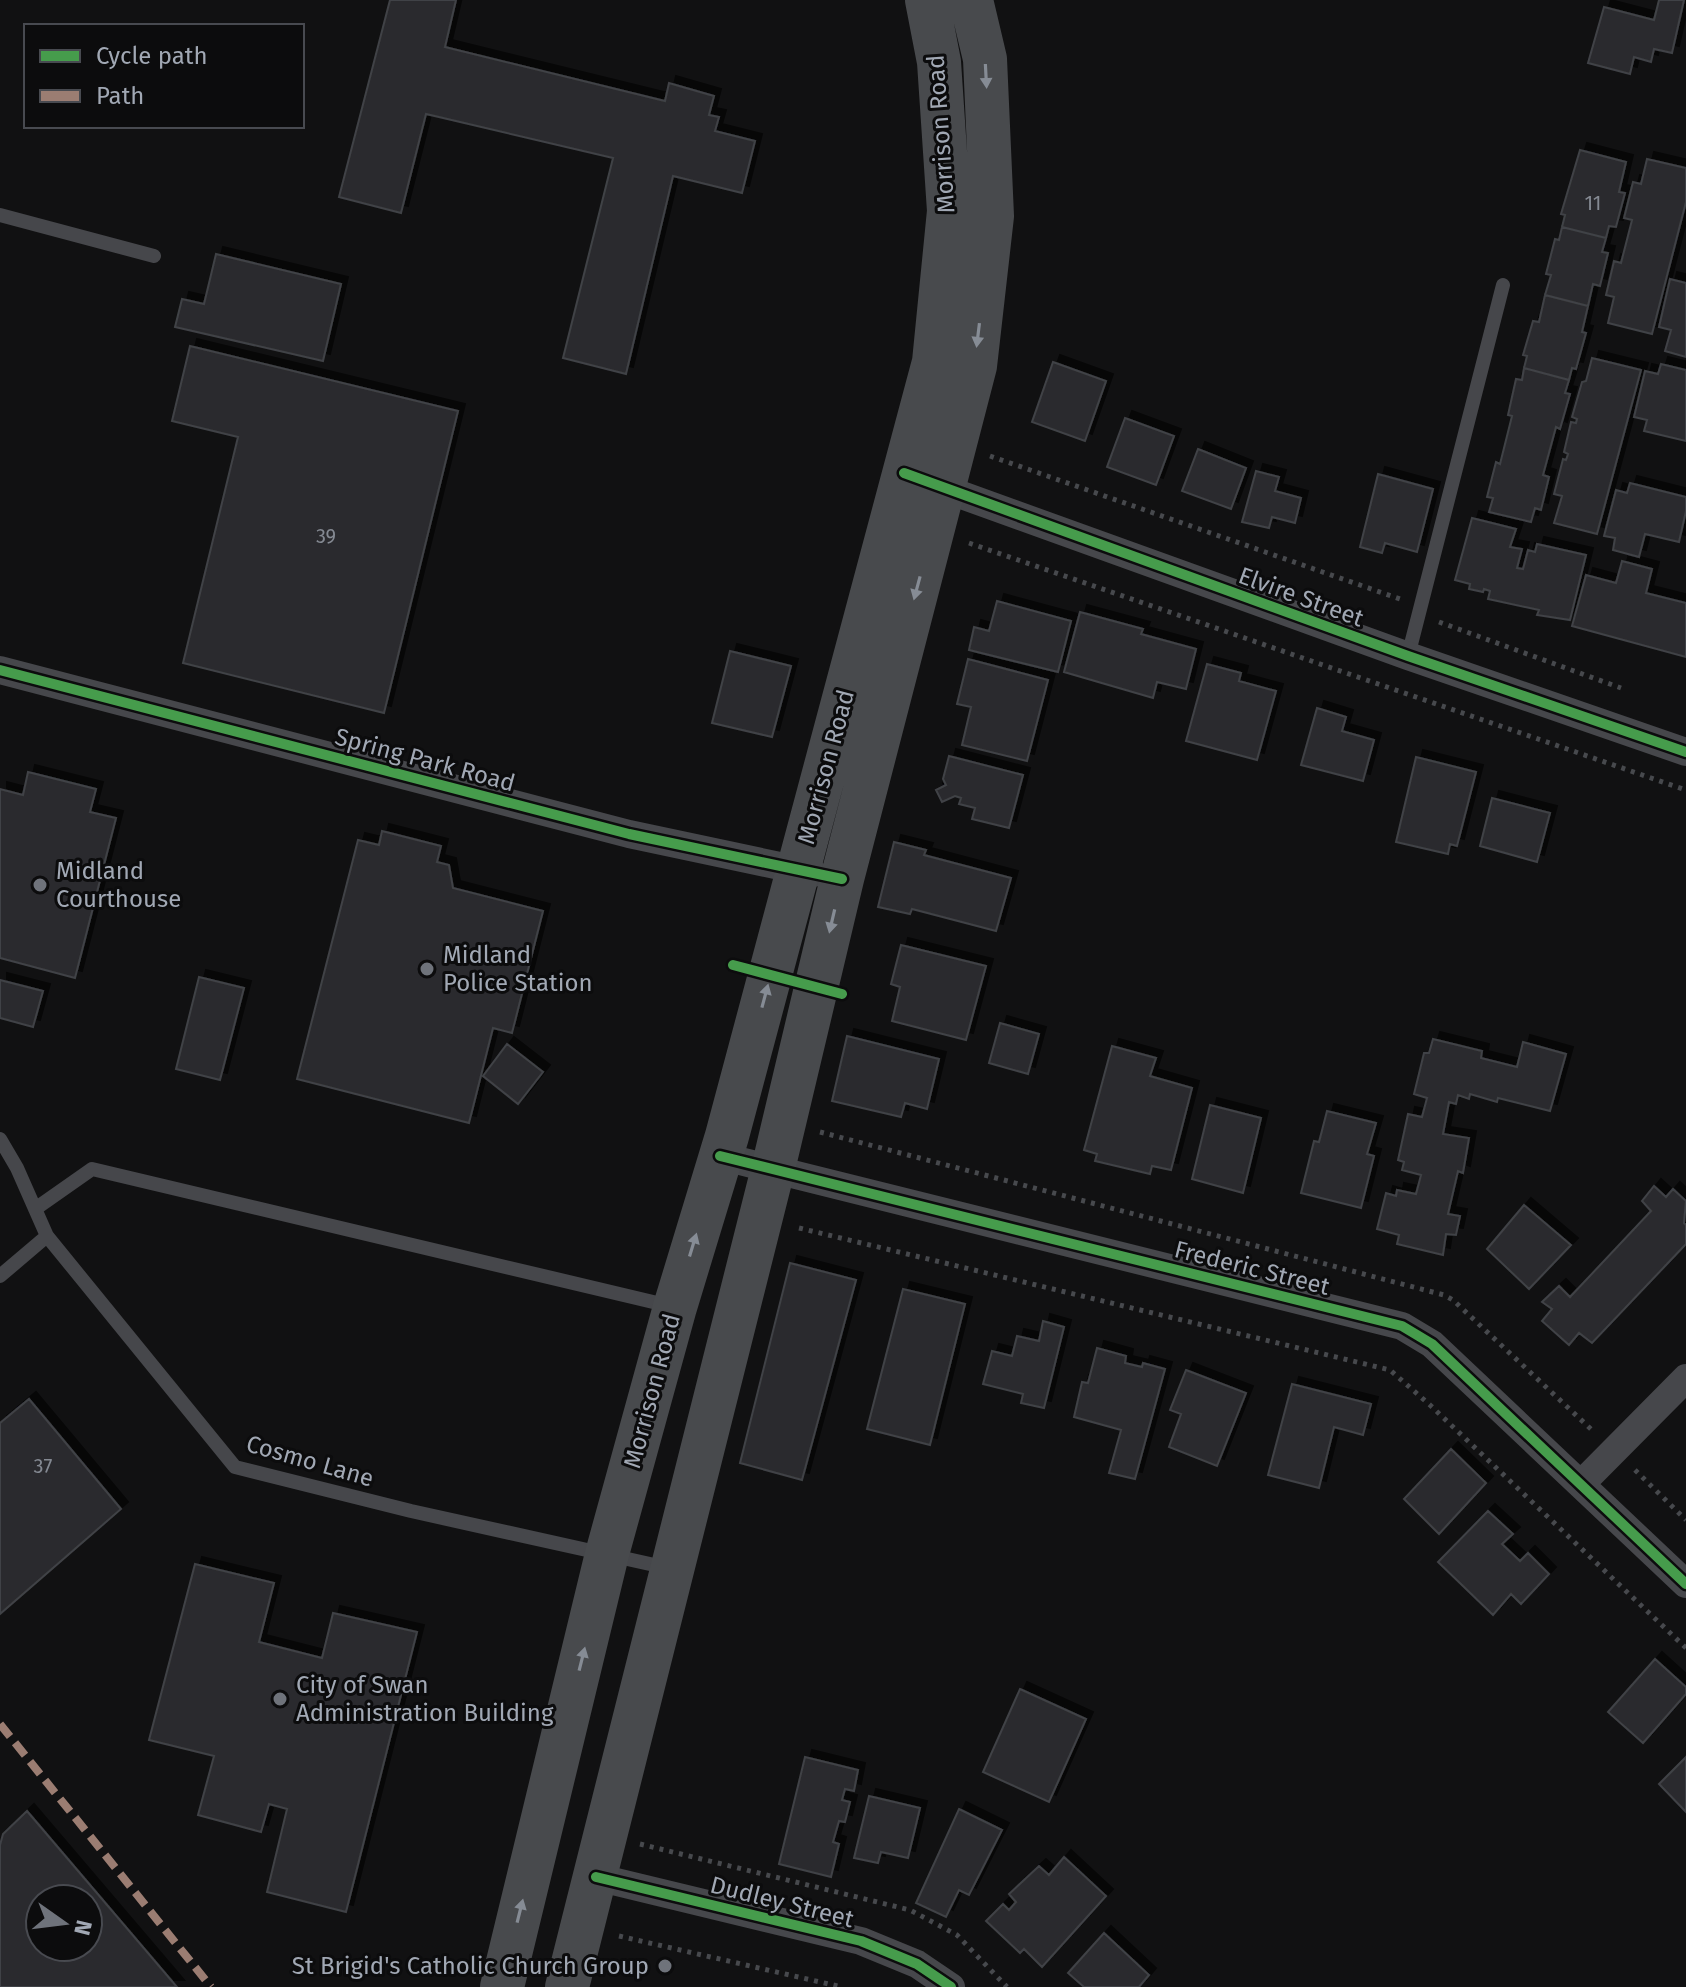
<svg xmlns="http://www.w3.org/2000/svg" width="1686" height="1987" viewBox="0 0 1686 1987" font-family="'Fira Sans',sans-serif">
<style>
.building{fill:#2c2c2e;stroke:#404246;stroke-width:2;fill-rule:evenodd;filter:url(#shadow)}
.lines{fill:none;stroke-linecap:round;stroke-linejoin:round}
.path{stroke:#47494d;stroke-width:5;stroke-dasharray:4 6;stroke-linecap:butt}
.lane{stroke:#46474b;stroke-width:14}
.street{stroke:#46474b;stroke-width:28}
.primary{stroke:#484a4d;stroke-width:44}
.quiet{stroke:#9b7d72;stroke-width:8;stroke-dasharray:16 8;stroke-linecap:butt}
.cycleway-casing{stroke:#0c0c0d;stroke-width:15}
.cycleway{stroke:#469c4c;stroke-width:10}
.oneway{fill:#868c95}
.poi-dot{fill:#6f737b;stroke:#0c0c0d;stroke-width:3}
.labels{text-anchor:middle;stroke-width:6;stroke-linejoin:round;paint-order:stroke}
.number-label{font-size:20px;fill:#848992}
.street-label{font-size:24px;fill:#a1a8b4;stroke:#0c0c0d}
.poi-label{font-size:24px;fill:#a1a8b4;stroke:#0c0c0d;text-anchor:start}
</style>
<defs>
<filter id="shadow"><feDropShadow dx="7" dy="-7" stdDeviation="0" flood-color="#0009"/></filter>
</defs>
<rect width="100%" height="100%" fill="#111112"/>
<path class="building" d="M390 0H456L445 47 665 101 669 83 714 96 709 115 719 117 715 131 755 141 742 193 673 176 626 374 563 358 613 158 426 114 401 213 339 197Z
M1659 0H1684L1672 53 1654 49 1651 62 1634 57 1630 74 1588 63 1604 7 1654 20Z
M1580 150 1626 162 1619 192 1625 193 1616 227 1609 226 1606 238 1562 227 1565 215 1561 214Z
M1647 159 1686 168V202L1652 334 1608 323 1614 297 1606 295 1614 261 1621 263 1632 220 1624 218 1633 182 1641 184Z
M1562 227 1606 238 1602 252 1608 253 1600 286 1593 284 1588 306 1545 295 1551 275 1546 274 1555 239 1559 240Z
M216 254 341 284 323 361 175 327 182 299 204 304Z
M1670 279 1686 283V357L1665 351 1671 330 1659 327Z
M1545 295 1588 306 1582 332 1586 333 1576 369 1572 368 1569 380 1524 368 1527 356 1523 355 1533 321 1539 322Z
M190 346 458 411 384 713 183 663 238 437 172 421Z
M1592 358 1641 370 1597 534 1554 523 1562 496 1554 494 1563 459 1566 460 1568 454 1564 452 1571 422 1576 423 1577 419 1572 417 1582 382 1586 381Z
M1053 362 1106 381 1085 441 1032 422Z
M1661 364 1686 370V441L1644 431 1647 420 1634 417 1645 371 1658 374Z
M1524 368 1569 380 1565 393 1570 394 1560 429 1556 427 1543 475 1549 477 1541 510 1535 508 1531 522 1489 512 1493 498 1487 497 1496 462 1500 464 1512 416 1508 415 1516 379 1522 380Z
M1125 418 1174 436 1156 485 1107 467Z
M1198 449 1246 468 1231 509 1182 491Z
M1256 471 1279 477 1275 491 1301 498 1295 523 1272 517 1269 528 1242 522Z
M1378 474 1433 489 1417 552 1385 543 1382 553 1360 547Z
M1630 483 1686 497V511L1679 542 1645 534 1639 557 1613 550 1615 538 1604 536 1616 490 1627 493Z
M1472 518 1516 529 1510 547 1522 549 1517 568 1523 569 1528 550 1535 552 1537 544 1586 555 1570 620 1537 615 1539 610 1488 599 1490 591 1484 589 1483 592 1469 589 1470 584 1455 580Z
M1622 561 1652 569 1646 593 1686 603V657L1572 626 1586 575 1616 583Z
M997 601 1071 621 1058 672 969 650 974 627 989 631Z
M1080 612 1143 629 1141 634 1196 649 1186 689 1157 682 1153 698 1064 672Z
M730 651 791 666 772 737 712 723Z
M968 659 1048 680 1027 761 962 745 971 707 957 704Z
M1207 664 1241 673 1239 681 1276 691 1257 760 1186 741Z
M1317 708 1346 717 1342 731 1374 740 1363 781 1301 765Z
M949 756 1023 775 1009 828 972 819 975 808 959 804 961 798 955 796 942 802 936 790 946 785 943 779Z
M1416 757 1476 772 1457 846 1450 844 1448 854 1396 842Z
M28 772 96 789 90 812 116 818 75 978 0 958V789L23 795Z
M1492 798 1550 813 1537 862 1480 846Z
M382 831 441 846 437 862 449 865 453 888 543 911 512 1033 493 1028 469 1123 297 1079 358 840 379 845Z
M894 842 926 850 924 855 1011 878 996 931 912 909 910 914 878 907Z
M901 945 986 966 966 1040 892 1021 900 987 891 984Z
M199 977 244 988 220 1080 176 1069Z
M0 980 43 991 33 1027 0 1018Z
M1000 1023 1039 1034 1028 1074 989 1063Z
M847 1036 939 1059 927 1109 905 1103 901 1117 832 1101Z
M1433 1039 1482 1051 1481 1058 1517 1067 1523 1042 1566 1054 1550 1111 1498 1098 1497 1102 1470 1094 1469 1099 1458 1095 1456 1104 1449 1102 1443 1134 1469 1138 1463 1173 1458 1171 1448 1214 1460 1216 1456 1235 1446 1234 1443 1255 1397 1244 1399 1235 1377 1229 1386 1193 1396 1196 1397 1190 1416 1194 1421 1175 1402 1170 1404 1162 1398 1160 1408 1114 1422 1117 1427 1098 1414 1094 1424 1053H1429Z
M507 1044 543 1072 518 1104 483 1076Z
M1112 1046 1156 1058 1150 1076 1192 1088 1171 1170 1152 1166 1150 1174 1095 1161 1097 1154 1084 1150Z
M1210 1105 1261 1118 1243 1193 1192 1179Z
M1327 1111 1376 1123 1367 1154 1374 1156 1361 1208 1301 1193 1314 1141 1319 1142Z
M1654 1186 1666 1197 1673 1189 1686 1201 1684 1223 1686 1225V1244L1592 1343 1579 1333 1569 1345 1542 1321 1552 1309 1542 1302 1559 1286 1570 1297 1651 1211 1642 1201Z
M1524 1205 1571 1245 1529 1289 1487 1249Z
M790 1263 856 1280 802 1480 740 1463Z
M903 1289 965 1304 930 1445 867 1429Z
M1043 1321 1064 1327 1044 1408 1021 1403 1023 1394 983 1384 992 1351 1012 1356 1017 1336 1039 1341Z
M1097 1348 1126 1356 1125 1363 1142 1367 1143 1363 1165 1369 1135 1479 1109 1473 1121 1430 1074 1417 1082 1382 1088 1383Z
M1186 1370 1246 1393 1217 1466 1169 1447 1181 1414 1170 1410Z
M1292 1384 1371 1404 1363 1435 1334 1427 1319 1488 1268 1475Z
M29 1399 121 1509 0 1614V1423Z
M1451 1449 1486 1483 1439 1534 1404 1499Z
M1488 1511 1513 1534 1502 1544 1520 1561 1528 1553 1549 1574 1521 1604 1511 1594 1493 1615 1438 1562Z
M195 1564 274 1583 259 1642 322 1658 333 1613 417 1632 346 1912 267 1892 287 1809 269 1804 261 1832 198 1815 214 1756 149 1740Z
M1655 1659 1686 1687V1694L1643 1743 1608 1712Z
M1020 1689 1086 1719 1049 1802 983 1772Z
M805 1757 858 1770 854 1791 845 1789 842 1800 850 1802 845 1822 839 1821 833 1842 839 1844 831 1877 779 1864Z
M1686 1757V1812L1659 1784Z
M869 1796 920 1808 908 1858 881 1852 878 1863 854 1858Z
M959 1809 1002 1830 969 1895 959 1890 946 1917 916 1903Z
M27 1811 177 1987H0V1845L3 1834ZM40 1899H88V1947H40Z
M1064 1857 1106 1896 1042 1967 1024 1949 1020 1953 986 1921 1003 1904 1009 1910 1016 1902 1009 1894 1039 1866 1049 1875Z
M1104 1933 1149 1975 1139 1987H1084L1068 1973Z"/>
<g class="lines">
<path class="path" d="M990 456 1400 599
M969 543 1686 790
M1439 622 1621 688
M820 1132 1444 1295 1453 1300 1593 1431
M799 1228 1390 1370 1430 1405 1686 1648
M1635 1470 1686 1520
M640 1844 910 1910 957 1935 1007 1987
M619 1936 842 1987"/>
<path class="lane" d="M0 215 154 256
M1408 656 1503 285
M0 1139 17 1168 47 1236 235 1467 411 1511 668 1568
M35 1209 92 1169 670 1306
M0 1276 47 1236"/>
<path class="street" d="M931 484 1408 656 1686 752
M0 670 629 834 813 873
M720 1156 1402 1326 1432 1344 1686 1584
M1581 1484 1686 1378
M596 1877 861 1941 917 1964 951 1987"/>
<path class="primary" d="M502 1987 607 1554 675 1307 727 1136 934 362 949 211 939 62 927 0
M567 1987 773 1169 842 879 975 366 992 216 985 59 971 0"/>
<path class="quiet" d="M0 1724 211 1987"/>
<defs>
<path id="cycleway" d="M904 473 1408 656 1686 752
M0 670 629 834 842 879
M733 965 842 994
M720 1156 1402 1326 1432 1344 1686 1584
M596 1877 861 1941 917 1964 951 1987"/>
</defs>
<use href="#cycleway" class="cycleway-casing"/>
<use href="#cycleway" class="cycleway"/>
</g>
<defs><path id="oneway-solid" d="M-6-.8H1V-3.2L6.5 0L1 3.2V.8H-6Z" transform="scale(2)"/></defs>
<g class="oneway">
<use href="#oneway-solid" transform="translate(986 76) rotate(87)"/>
<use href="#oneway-solid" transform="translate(978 335) rotate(97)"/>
<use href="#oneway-solid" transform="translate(917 588) rotate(105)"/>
<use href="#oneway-solid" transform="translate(832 921) rotate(103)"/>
<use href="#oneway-solid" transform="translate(765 996) rotate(-75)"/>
<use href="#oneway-solid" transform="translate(693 1245) rotate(-73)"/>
<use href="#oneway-solid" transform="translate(582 1659) rotate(-76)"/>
<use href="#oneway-solid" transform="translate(520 1911) rotate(-76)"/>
</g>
<g class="poi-dot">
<circle cx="40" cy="885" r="8"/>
<circle cx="427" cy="969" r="8"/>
<circle cx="280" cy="1699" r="8"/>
<circle cx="665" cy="1966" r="8"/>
</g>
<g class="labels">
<g class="number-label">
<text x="1593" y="210">11</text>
<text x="326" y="543">39</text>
<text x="43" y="1473">37</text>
</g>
<g class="street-label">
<text transform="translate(941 134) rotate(-94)" y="8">Morrison Road</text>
<text transform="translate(1301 597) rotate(20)" y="8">Elvire Street</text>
<text transform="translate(425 760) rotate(15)" y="8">Spring Park Road</text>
<text transform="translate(826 767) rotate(-75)" y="8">Morrison Road</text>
<text transform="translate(1252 1268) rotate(14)" y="8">Frederic Street</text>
<text transform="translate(652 1391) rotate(-75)" y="8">Morrison Road</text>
<text transform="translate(310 1461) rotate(16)" y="8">Cosmo Lane</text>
<text transform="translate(782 1902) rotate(14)" y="8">Dudley Street</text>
</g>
<g class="poi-label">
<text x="56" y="879">Midland<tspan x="56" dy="28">Courthouse</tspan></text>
<text x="443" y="963">Midland<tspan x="443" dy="28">Police Station</tspan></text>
<text x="296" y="1693">City of Swan<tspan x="296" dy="28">Administration Building</tspan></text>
<text x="649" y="1974" text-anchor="end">St Brigid's Catholic Church Group</text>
</g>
</g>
<rect x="24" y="24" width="280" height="104" fill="#0c0c0d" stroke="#484a50" stroke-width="2"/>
<rect x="40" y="50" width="40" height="12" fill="#469c4c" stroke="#484a50" stroke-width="2"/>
<text x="96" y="64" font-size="24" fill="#a1a8b4">Cycle path</text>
<rect x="40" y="90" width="40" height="12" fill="#9b7d72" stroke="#484a50" stroke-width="2"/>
<text x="96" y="104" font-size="24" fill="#a1a8b4">Path</text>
<g transform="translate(64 1923) rotate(104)"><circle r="38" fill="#0c0c0d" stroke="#484a50" stroke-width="2"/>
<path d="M0-6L14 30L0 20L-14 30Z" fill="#6f737b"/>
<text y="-12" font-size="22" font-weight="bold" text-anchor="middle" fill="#a1a8b4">N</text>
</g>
</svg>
